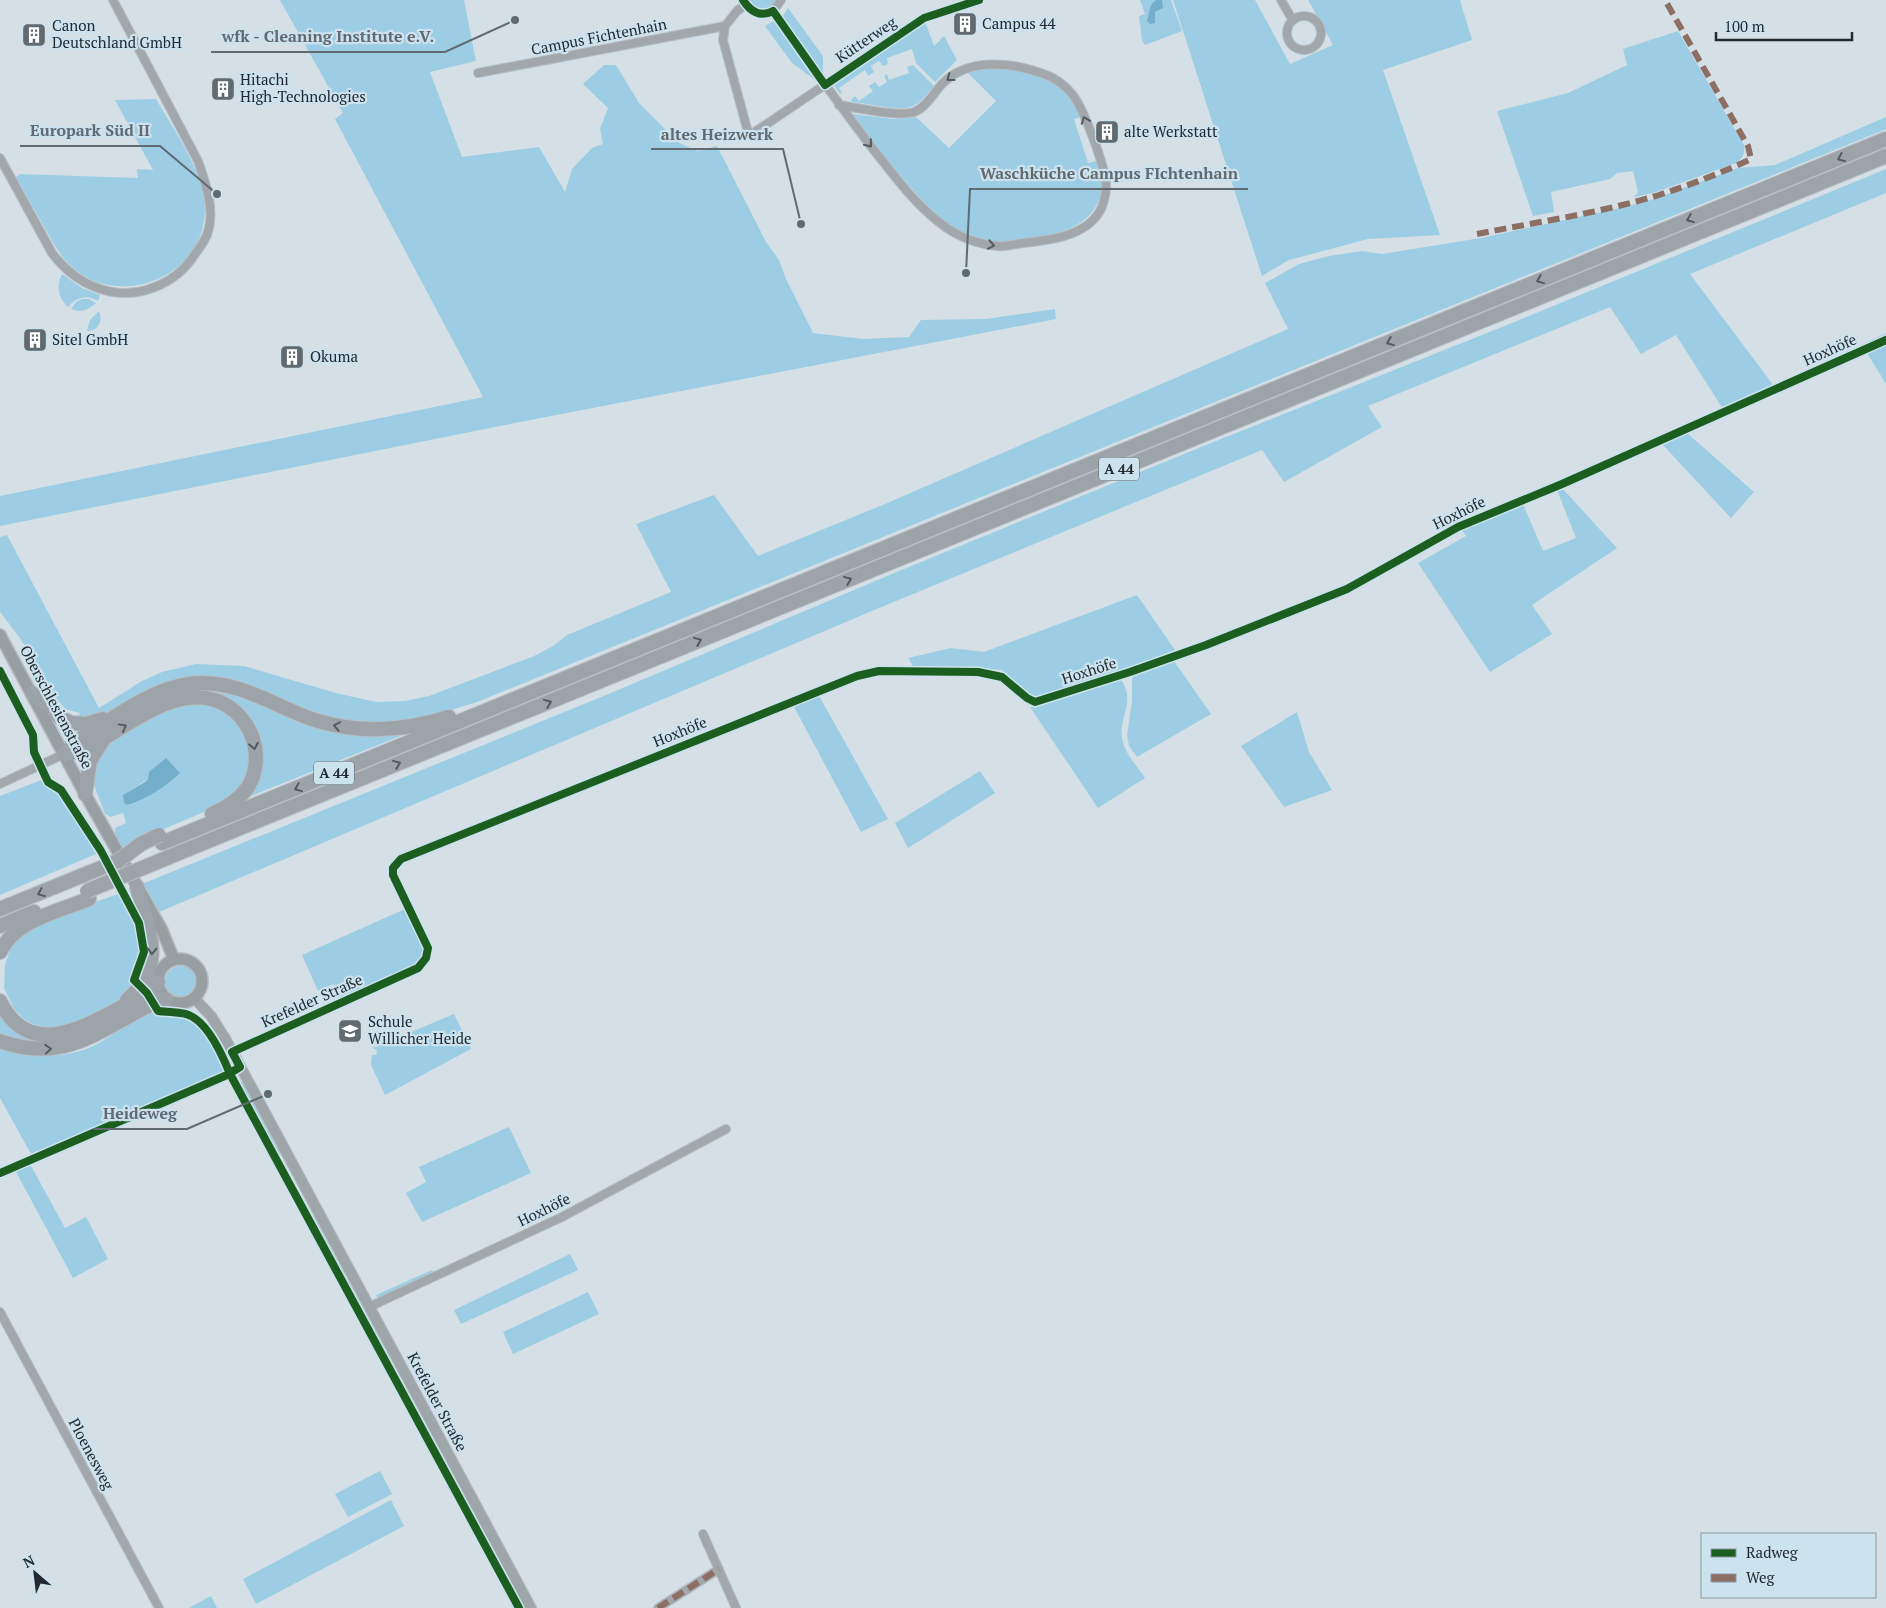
<svg xmlns="http://www.w3.org/2000/svg" width="1886" height="1608" viewBox="0 0 1886 1608" font-family="'PT Serif',serif">
<style>
.green{fill:#9ccde4;fill-rule:evenodd}
.water{fill:#73afcb}
.lines{fill:none;stroke-linecap:round;stroke-linejoin:round}
.minor-casing{stroke:#b6bec3;stroke-width:10}
.secondary-casing{stroke:#b6bec3;stroke-width:12}
.primary-casing{stroke:#b6bec3;stroke-width:14}
.motorway-casing{stroke:#b6bec3;stroke-width:16}
.minor{stroke:#a1a7aa;stroke-width:8}
.secondary{stroke:#9fa6aa;stroke-width:10}
.primary{stroke:#989fa3;stroke-width:11}
.motorway{stroke:#9da4a9;stroke-width:14}
.motorway-bridge-casing{stroke:#b6bec3;stroke-width:16;stroke-linecap:butt}
.motorway-bridge{stroke:#9da4a9;stroke-width:14}
.quiet{stroke:#8d6e63;stroke-width:6;stroke-dasharray:12 6;stroke-linecap:butt}
.cycleway-casing{stroke:#cce2ee;stroke-width:11}
.cycleway{stroke:#1b5e20;stroke-width:8}
.oneway{stroke:#555c60}
.oneway2{stroke:#535b60}
.labels{text-anchor:middle;stroke-width:4.5;stroke-linejoin:round;paint-order:stroke}
.shield{fill:#cce2ee;stroke:#556168;stroke-width:1}
.shield-label{font-size:14px;font-weight:bold;fill:#222a2f}
.poi-label{font-size:15px;fill:#222a2f;stroke:#cce2ee;text-anchor:start}
.street-label{font-size:15px;fill:#222a2f;stroke:#cce2ee}
.leader{fill:none;stroke:#606a6f;stroke-width:2}
.callout-dot{fill:#606a6f;stroke:#cce2ee;stroke-width:2}
.callout-label{font-size:16px;text-anchor:middle;font-weight:bold;fill:#606a6f;stroke:#cce2ee;stroke-width:4.5;stroke-linejoin:round;paint-order:stroke}
</style>
<rect width="100%" height="100%" fill="#d4e0e6"/>
<path class="green" d="M280 0H464L476 61 430 72 462 157 539 147 565 192 572 169 592 148 603 144 600 129 608 108 583 84 604 65H616L639 103 679 143 698 151 717 146 766 242 779 260 786 279 813 333 863 339 909 337 921 320 986 319 1055 309 1056 319 520 422 0 526V496L483 397 335 119 343 113Z
M747 0H776C769 15 756 10 747 0Z
M1140 0H1171L1182 31 1145 45 1142 40 1139 16 1145 14Z
M1173 0H1255L1290 64 1333 45 1308 0H1460L1472 40 1383 70 1440 235 1368 239 1289 260 1262 276Z
M788 8 823 56V74L783 16Z
M774 21 779 26 816 79 815 80 792 63 765 26Z
M925 21 934 46 944 36 957 60 935 82 916 63 912 49 887 58 888 64 883 66 879 61 871 66 874 72 868 76 865 70 839 88 842 93 840 94 832 83Z
M1678 31 1744 145C1745 154 1743 158 1736 163L1653 193 1634 197 1638 192 1633 171 1617 173 1610 179 1551 192 1554 212 1533 216 1497 111 1568 93 1627 65 1623 49Z
M913 65 934 86C928 92 923 100 915 105 901 113 868 103 852 102L851 100 855 96 859 101 873 91 869 86 875 82 879 87 887 82 884 76 887 74 889 80 909 73 907 67Z
M991 68C1032 72 1064 75 1081 117L1074 119 1088 163 1097 161C1100 175 1104 188 1098 202 1084 236 1023 245 990 241 977 239 963 234 951 227 936 217 925 203 913 190 892 166 871 143 851 118L852 114 893 119 916 117 949 148 996 101 967 72Z
M156 99C174 130 205 173 205 209 205 278 116 312 69 264 57 252 50 237 42 223 33 207 24 192 16 177L20 174 138 178 137 169 153 170 115 100Z
M1886 117V129L1884 130 477 702 429 717 390 723H356L330 718 195 677 171 680 144 691 98 718 75 720 80 713 65 709 54 695 20 638 0 612V537L7 535 99 708 142 681 162 672 196 664 244 666 336 693 376 702 405 701 429 696 534 656 553 646 567 635 671 592 636 524 714 495 758 556 885 504 1288 329 1265 283 1299 264 1329 256 1362 251 1382 254 1481 238 1625 207 1654 199 1738 168 1775 165Z
M1886 169V193L1690 274 1774 386 1723 409 1676 335 1641 354 1610 307 1368 406 1382 427 1284 482 1262 450 879 608 159 912 142 884 611 693 899 571 1206 445 1517 321Z
M62 274 82 288 100 295 98 301C86 294 76 297 68 307 58 298 56 286 62 274Z
M82 299H89L96 303C89 310 81 313 71 309L76 302Z
M99 311C103 321 99 331 87 331L90 320Z
M1886 333V337L1779 384Z
M1886 345V384L1867 353Z
M1687 433 1754 492 1731 518 1662 444Z
M1562 488 1617 548 1532 605 1552 634 1490 672 1418 563 1466 536 1461 529 1523 504 1543 551 1576 538 1557 490Z
M1137 595 1177 653 1032 698 1002 670 962 667 913 666 908 658 951 648 984 652Z
M1174 661 1211 714 1137 757 1129 746 1127 735 1132 701V679L1136 673Z
M1120 678C1138 703 1116 719 1123 742 1126 755 1138 767 1145 778L1098 808 1030 707Z
M204 688 240 694 307 721 408 733 241 800 256 737 206 696 80 743 188 690Z
M818 694 888 819 861 832 793 705Z
M196 703C236 707 264 746 242 783 236 793 228 799 220 805L122 847 115 834V828L126 823 123 813 111 817 105 814 92 780 93 770 101 748 114 739 168 709ZM148 779 154 791 144 798 128 792Z
M1297 712 1309 752 1332 790 1284 807 1241 746Z
M980 771 995 793 908 848 895 823Z
M44 779 63 796 96 854 0 895V796Z
M127 891 142 920 147 936 142 975 128 994 109 1009 73 1028H42L25 1020 14 1009 4 988 5 965 11 947 17 939 25 931 75 909Z
M405 909 423 951 422 958 414 966 340 999 333 984 318 991 302 955Z
M165 982a16 16 0 1 1 32 0a16 16 0 1 1-32 0Z
M153 994 158 998 60 1048 0 1037V1005L38 1039 51 1042Z
M165 1005 185 1008 198 1017 231 1062 220 1074 31 1154 0 1098V1049C29 1058 63 1059 91 1047 107 1040 119 1028 134 1020 144 1014 155 1010 165 1005Z
M454 1014 471 1049 385 1095 371 1065 372 1055H376L377 1050 373 1048Z
M230 1078 242 1082 281 1155 273 1160Z
M509 1127 531 1173 422 1222 406 1193 426 1182 419 1167Z
M30 1164 65 1228 86 1217 108 1259 73 1278 15 1170Z
M301 1214 313 1215 447 1463 438 1469Z
M570 1254 578 1270 461 1324 454 1310Z
M432 1270 434 1273 378 1299 376 1295Z
M588 1292 599 1314 513 1354 503 1332Z
M380 1471 392 1494 348 1517 335 1494Z
M451 1471 525 1608H513L441 1474Z
M391 1500 404 1526 256 1604 243 1579Z
M211 1596 217 1608H189Z"/>
<path class="water" d="M1156 0H1162L1163 8 1155 12V23L1150 24 1147 21C1150 13 1148 5 1156 0Z
M166 758 180 773C165 787 147 799 127 805L124 803 123 795 145 782 148 779 149 772Z"/>
<g class="lines">
<defs>
<path id="minor" d="M743 0C750 11 760 18 773 11L781 0
M1281 0 1292 19
M773 11C809 62 845 114 884 163 902 186 923 212 947 228 961 238 981 245 998 246 1006 247 1015 244 1023 243 1051 240 1089 236 1102 207 1104 201 1106 192 1106 187 1107 170 1083 107 1072 94 1064 84 1054 77 1041 73 1010 62 968 58 943 83 934 92 927 107 914 112 897 117 858 108 839 105
M1287 33a17 17 0 1 1 34 0a17 17 0 1 1-34 0Z
M725 26 723 40 749 136 924 18 979 0
M478 73 725 26 737 11 746 4
M0 158 52 253C76 285 115 303 155 287 173 280 185 270 195 254 201 246 207 238 209 228 214 206 205 181 198 161L113 0
M0 784 64 754
M232 1052 418 968 426 958 428 948 393 875V868L401 859 857 676 879 671 978 672 1002 677 1027 698 1035 702 1130 672 1206 645 1347 589 1458 527 1562 484 1886 340
M0 1173 219 1079 240 1067
M369 1307 562 1217 726 1129
M0 1312 159 1608
M703 1534 736 1608
M658 1608 719 1569"/>
<path id="secondary" d="M195 999 211 1016 226 1040 531 1608"/>
<path id="primary" d="M0 635 85 794 162 930 174 960
M158 981a22 22 0 1 1 44 0a22 22 0 1 1-44 0Z"/>
<path id="motorway" d="M32 693 49 705 59 717 71 723 86 724 103 719
M64 754C80 737 99 727 119 714 169 683 202 672 258 696 278 704 297 715 318 721 362 734 405 731 449 717
M64 754C70 753 76 752 82 750 120 733 167 688 211 699 248 708 268 753 248 787 239 800 226 808 212 814
M85 794 90 761 103 740
M162 843 1886 139
M169 857 1886 156
M0 909 118 861
M0 926 34 912
M0 952C15 920 59 911 89 899
M127 1000C168 965 148 929 137 887
M0 1001C27 1058 80 1030 120 1008 133 1001 149 995 158 982
M0 1041C51 1059 81 1043 124 1019 138 1011 151 1003 166 999"/>
</defs>
<use href="#minor" class="minor-casing"/>
<use href="#secondary" class="secondary-casing"/>
<use href="#primary" class="primary-casing"/>
<use href="#motorway" class="motorway-casing"/>
<use href="#minor" class="minor"/>
<use href="#secondary" class="secondary"/>
<use href="#primary" class="primary"/>
<use href="#motorway" class="motorway"/>
<defs>
<path id="motorway-bridge" d="M118 861 141 844 159 835
M87 891 169 857"/>
</defs>
<use href="#motorway-bridge" class="motorway-bridge-casing"/>
<use href="#motorway-bridge" class="motorway-bridge"/>
<path class="quiet" d="M1477 234C1537 222 1600 213 1659 195 1690 185 1721 173 1751 159L1748 146 1665 0
M658 1608 719 1569"/>
<defs>
<path id="cycleway" d="M743 0C750 11 760 18 773 11L825 85 924 18 979 0
M0 671 33 735 34 752 48 782 61 790 101 851 139 923 144 952 134 980 147 993 158 1011C167 1012 177 1012 186 1014 207 1020 222 1054 230 1074L519 1608
M0 1173 227 1075 240 1067 232 1052 418 968 426 958 428 948 393 875V868L401 859 857 676 879 671 978 672 1002 677 1027 698 1035 702 1130 672 1206 645 1347 589 1458 527 1562 484 1886 340"/>
</defs>
<use href="#cycleway" class="cycleway-casing"/>
<use href="#cycleway" class="cycleway"/>
</g>
<defs><path id="oneway-chevron" d="M-2-3.5L2.5 0L-2 3.5" fill="none" stroke-width="1.6" stroke-linecap="round" stroke-linejoin="round" transform="scale(1.25)"/></defs>
<g class="oneway">
<use href="#oneway-chevron" transform="translate(950 78) rotate(143)"/>
<use href="#oneway-chevron" transform="translate(1085 120) rotate(-110)"/>
<use href="#oneway-chevron" transform="translate(869 144) rotate(51)"/>
<use href="#oneway-chevron" transform="translate(991 245) rotate(11)"/>
</g>
<g class="oneway2">
<use href="#oneway-chevron" transform="translate(1841 158) rotate(158)"/>
<use href="#oneway-chevron" transform="translate(1690 219) rotate(158)"/>
<use href="#oneway-chevron" transform="translate(1540 280) rotate(158)"/>
<use href="#oneway-chevron" transform="translate(1390 342) rotate(158)"/>
<use href="#oneway-chevron" transform="translate(848 580) rotate(-22)"/>
<use href="#oneway-chevron" transform="translate(698 641) rotate(-22)"/>
<use href="#oneway-chevron" transform="translate(548 703) rotate(-22)"/>
<use href="#oneway-chevron" transform="translate(337 726) rotate(-169)"/>
<use href="#oneway-chevron" transform="translate(123 727) rotate(-29)"/>
<use href="#oneway-chevron" transform="translate(254 746) rotate(79)"/>
<use href="#oneway-chevron" transform="translate(397 764) rotate(-22)"/>
<use href="#oneway-chevron" transform="translate(298 788) rotate(158)"/>
<use href="#oneway-chevron" transform="translate(41 893) rotate(158)"/>
<use href="#oneway-chevron" transform="translate(152 951) rotate(92)"/>
<use href="#oneway-chevron" transform="translate(48 1049) rotate(-4)"/>
</g>
<defs>
<symbol id="building-square" viewBox="-11 -11 22 22"><rect x="-9" y="-9" width="18" height="18" rx="4" fill="#606a6f" stroke="#cce2ee"/><path d="M-4-6H4V6H1V3H-1V6H-4ZM-2.5-4.3h1.7v1.8h-1.7ZM.8-4.3h1.7v1.8H.8ZM-2.5-1h1.7V.8h-1.7ZM.8-1h1.7V.8H.8Z" fill="#fff"/></symbol>
<symbol id="school-square" viewBox="-11 -11 22 22"><rect x="-9" y="-9" width="18" height="18" rx="4" fill="#606a6f" stroke="#cce2ee"/><path d="M0-5L7-2L0 1L-7-2ZM-4 1L0 2.5L4 1V4Q0 6-4 4Z" fill="#fff"/></symbol>
</defs>
<g fill-rule="evenodd">
<use href="#building-square" x="951" y="10" width="28" height="28"/>
<use href="#building-square" x="20" y="21" width="28" height="28"/>
<use href="#building-square" x="209" y="75" width="28" height="28"/>
<use href="#building-square" x="1093" y="118" width="28" height="28"/>
<use href="#building-square" x="21" y="326" width="28" height="28"/>
<use href="#building-square" x="278" y="343" width="28" height="28"/>
<use href="#school-square" x="336" y="1017" width="28" height="28"/>
</g>
<g class="labels">
<g class="shield">
<rect x="1099" y="457.5" width="40" height="23" rx="4"/>
<rect x="314" y="761.5" width="40" height="23" rx="4"/>
</g>
<g class="shield-label">
<text x="1119" y="474">A 44</text>
<text x="334" y="778">A 44</text>
</g>
<g class="poi-label">
<text x="982" y="29">Campus 44</text>
<text x="52" y="31">Canon<tspan x="52" dy="17">Deutschland GmbH</tspan></text>
<text x="240" y="85">Hitachi<tspan x="240" dy="17">High-Technologies</tspan></text>
<text x="1124" y="137">alte Werkstatt</text>
<text x="52" y="345">Sitel GmbH</text>
<text x="310" y="362">Okuma</text>
<text x="368" y="1027">Schule<tspan x="368" dy="17">Willicher Heide</tspan></text>
</g>
<g class="street-label">
<text transform="translate(599 37) rotate(-11)" y="5">Campus Fichtenhain</text>
<text transform="translate(866 40) rotate(-34)" y="5">Kütterweg</text>
<text transform="translate(1830 350) rotate(-24)" y="5">Hoxhöfe</text>
<text transform="translate(1459 513) rotate(-26)" y="5">Hoxhöfe</text>
<text transform="translate(1089 671) rotate(-18)" y="5">Hoxhöfe</text>
<text transform="translate(56 707) rotate(62)" y="5">Oberschlesienstraße</text>
<text transform="translate(680 732) rotate(-22)" y="5">Hoxhöfe</text>
<text transform="translate(312 1001) rotate(-24)" y="5">Krefelder Straße</text>
<text transform="translate(544 1210) rotate(-26)" y="5">Hoxhöfe</text>
<text transform="translate(437 1402) rotate(62)" y="5">Krefelder Straße</text>
<text transform="translate(91 1454) rotate(62)" y="5">Ploenesweg</text>
</g>
</g>
<path class="leader" d="M515 20L445 52H211M217 194L160 146H20M801 224L783 149H651M966 273L970 189H1248M268 1094L187 1129H93"/>
<g class="callout-dot">
<circle cx="515" cy="20" r="5"/>
<circle cx="217" cy="194" r="5"/>
<circle cx="801" cy="224" r="5"/>
<circle cx="966" cy="273" r="5"/>
<circle cx="268" cy="1094" r="5"/>
</g>
<g class="callout-label">
<text x="328" y="42">wfk - Cleaning Institute e.V.</text>
<text x="90" y="136">Europark Süd II</text>
<text x="717" y="140">altes Heizwerk</text>
<text x="1109" y="179">Waschküche Campus FIchtenhain</text>
<text x="140" y="1119">Heideweg</text>
</g>
<rect x="1701" y="1533" width="175" height="65" fill="#cce2ee" stroke="#8898a2"/>
<rect x="1711" y="1549" width="25" height="8" fill="#1b5e20" stroke="#8898a2"/>
<text x="1746" y="1558" font-size="15" fill="#222a2f">Radweg</text>
<rect x="1711" y="1574" width="25" height="8" fill="#8d6e63" stroke="#8898a2"/>
<text x="1746" y="1583" font-size="15" fill="#222a2f">Weg</text>
<g transform="translate(35 1573) rotate(332)" stroke="#cce2ee" stroke-width="4" paint-order="stroke">
<path d="M0-4L9 19L0 12L-9 19Z" fill="#222a2f"/>
<text y="-8" font-size="14" font-weight="bold" text-anchor="middle" fill="#222a2f">N</text>
</g>
<path d="M1716 32v8h136v-8" fill="none" stroke="#222a2f" stroke-width="2.5"/>
<text x="1724" y="32" font-size="15" fill="#222a2f" stroke="#cce2ee" stroke-width="4" paint-order="stroke">100 m</text>
</svg>
